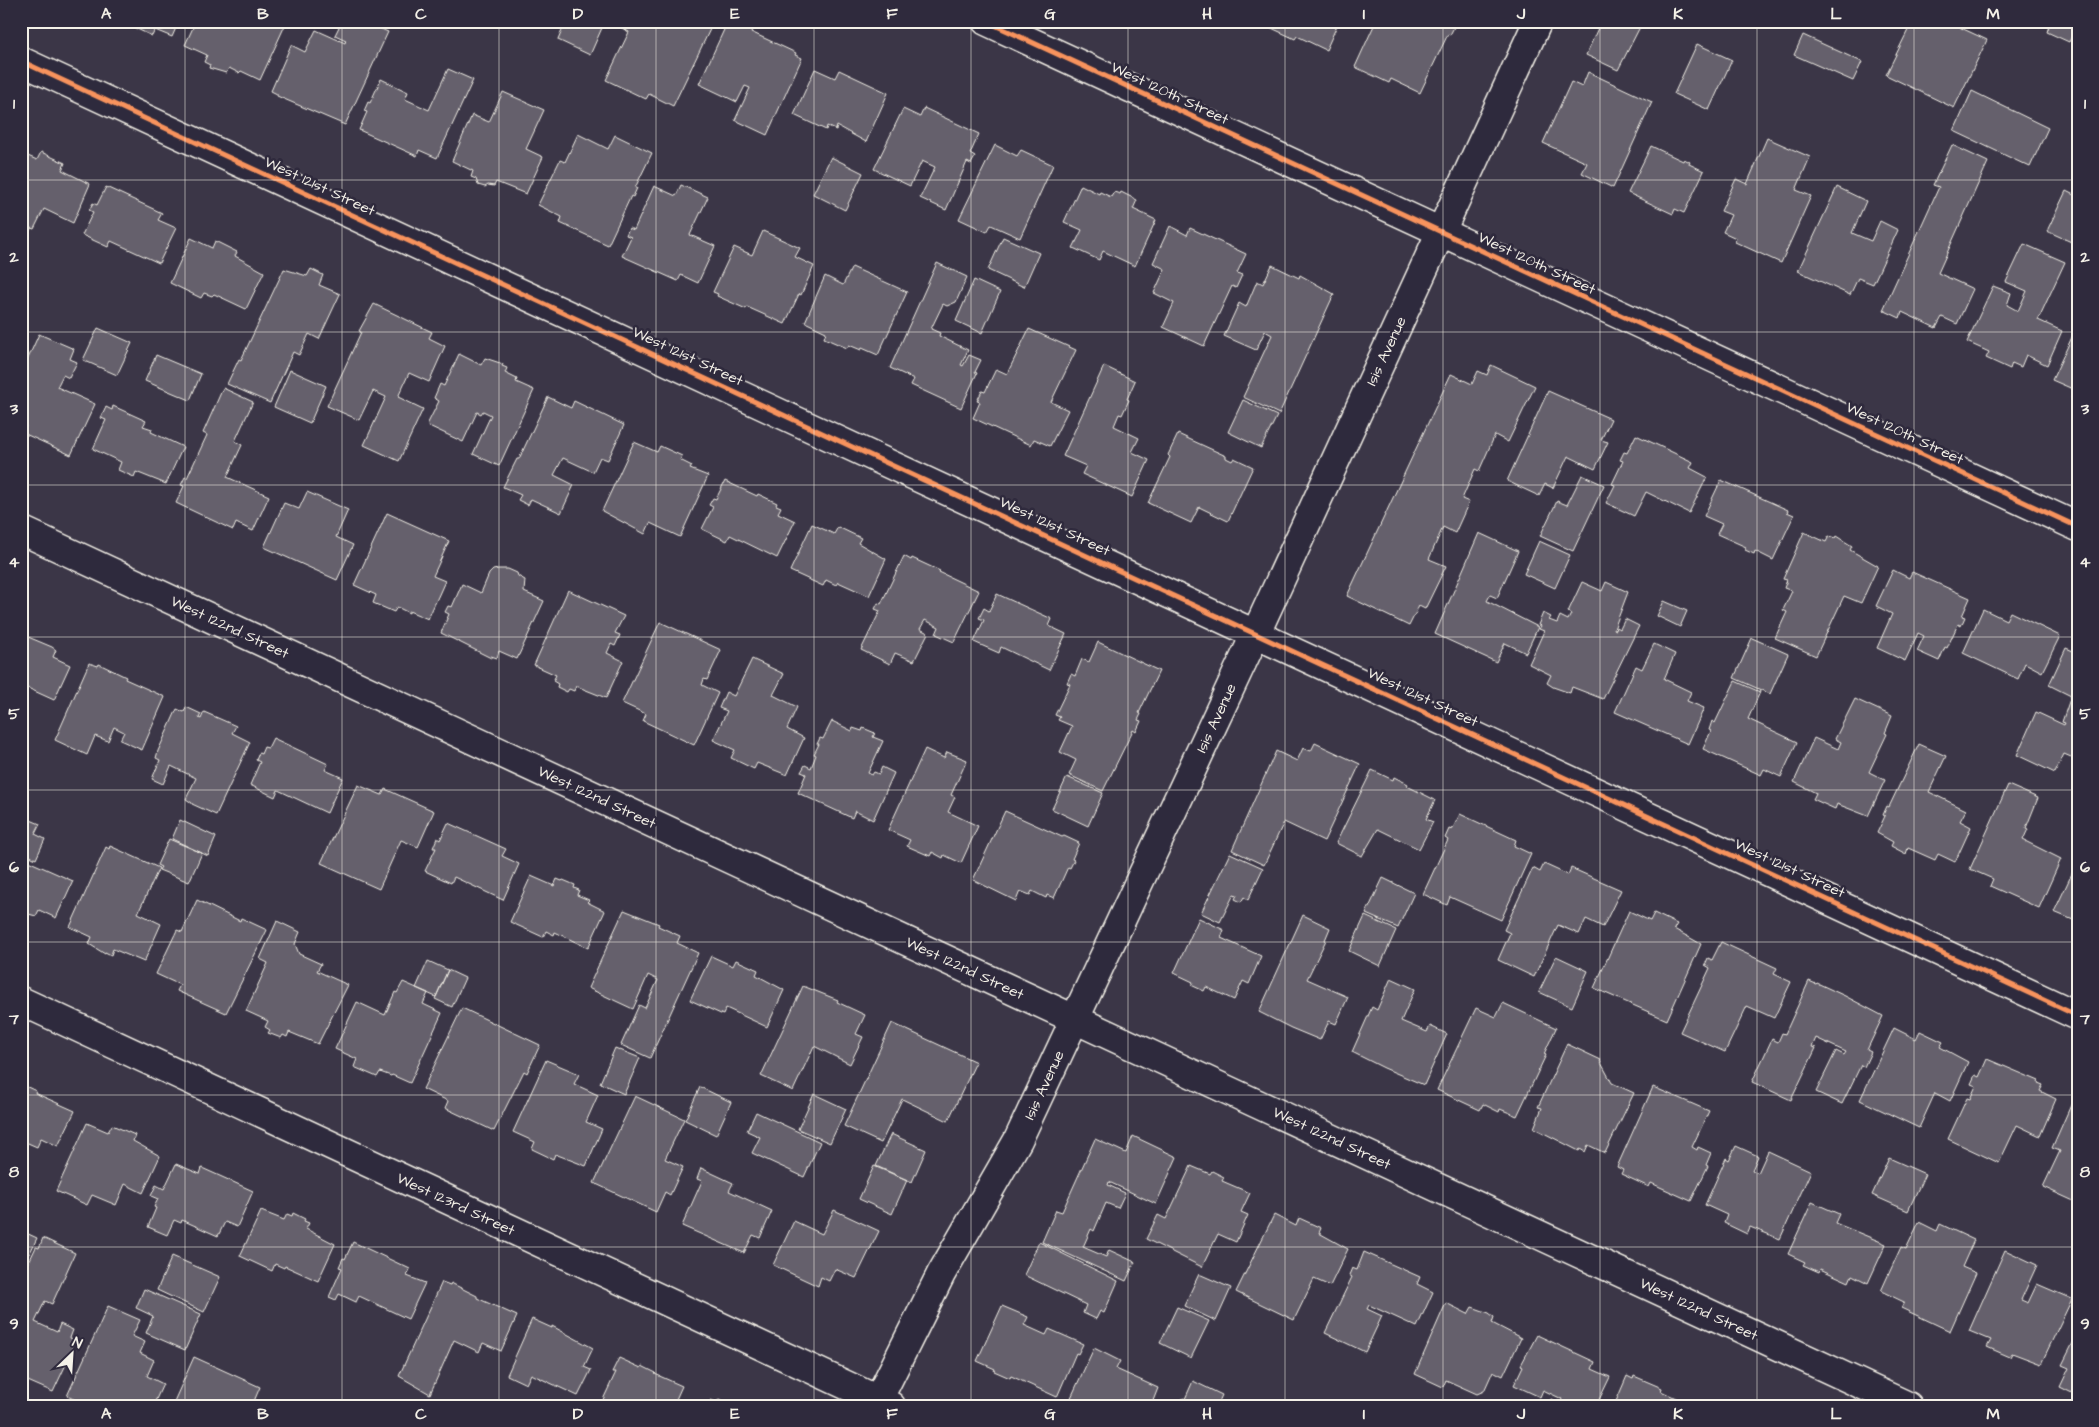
<svg xmlns="http://www.w3.org/2000/svg" width="2099" height="1427" viewBox="0 0 2099 1427" font-family="'Architects Daughter',sans-serif">
<style>
.building{fill:#65616c;stroke:#f4f1e8}
.lines{fill:none;stroke-linecap:round;stroke-linejoin:round}
.minor-casing{stroke:#f4f1e8;stroke-width:31}
.secondary-casing{stroke:#f4f1e8;stroke-width:31}
.minor{stroke:#2f2a3d;stroke-width:28}
.secondary{stroke:#2f2a3d;stroke-width:28}
.cycleway-casing{stroke:#2f2a3d;stroke-width:8}
.cycleway{stroke:#f8935d;stroke-width:5}
.grid{fill:none;stroke:#f4f1e8;stroke-width:1;stroke-opacity:0.55}
.labels{text-anchor:middle;stroke-width:5;stroke-linejoin:round;paint-order:stroke}
.street-label{font-size:15px;fill:#f4f1e8;stroke:#2f2a3d}
.neatline{fill:none;stroke:#f4f1e8;stroke-width:2}
.grid-label{font-size:16px;text-anchor:middle;font-weight:bold;fill:#f4f1e8}
</style>
<rect width="100%" height="100%" fill="#3b3647"/>
<filter id="ink" filterUnits="userSpaceOnUse"><feTurbulence type="fractalNoise" baseFrequency=".02" numOctaves="2"/><feDisplacementMap in="SourceGraphic" scale="10" xChannelSelector="R" yChannelSelector="G"/><feConvolveMatrix kernelMatrix="1 2 1 2 8 2 1 2 1" color-interpolation-filters="sRGB"/></filter>
<g filter="url(#ink)">
<path class="building" d="M120 21H179L172 37 155 30 152 36Z
M196 21H287L260 80 241 71 239 73 229 68 226 73 209 68 210 65 204 62 207 55 185 45Z
M342 21H364L388 32 345 125 277 96V94L271 91 291 45 305 52 316 30 345 43 346 40 335 35Z
M566 21H605L590 55 558 40Z
M622 21H714L673 106 649 94 646 99 606 80 629 32 620 27Z
M728 21H744L754 26 751 32 796 53 795 55 802 58 767 135 735 120 750 88 745 86 737 102 699 84Z
M1264 21H1339L1326 50 1297 36 1295 39 1263 24Z
M1376 21H1453L1451 26 1454 27 1450 35 1448 34 1420 93 1391 79 1389 83 1355 67Z
M1599 21H1643L1618 70 1586 55 1598 28 1596 27Z
M1959 21 1957 26 1987 40 1954 108 1886 75 1911 24 1906 21Z
M2046 21H2078V36L2073 34 2069 42 2047 32 2050 23Z
M1803 35 1862 62 1853 81 1794 55Z
M1697 44 1732 60 1709 110 1674 94Z
M448 69 473 80 437 158 419 150 417 156 359 130 367 112 364 111 368 102 370 103 381 79 408 92 405 99 429 110Z
M815 69 835 78 839 70 888 93 866 142 837 126 836 130 827 126 826 130 794 115Z
M1588 72 1652 102 1613 188 1582 173 1587 163 1543 143 1571 82 1582 87Z
M1972 91 2048 128 2030 167 1954 131Z
M503 92 544 110 526 149 543 157 526 194 496 182 494 186 488 185 485 187 478 185 476 179 471 177 473 171 452 161 472 115 489 122Z
M924 108 979 134 970 154 975 157 971 164 967 162 946 210 920 198 935 167 922 161 910 186 874 169 903 109 920 117Z
M578 134 608 149 615 135 652 153 635 188H637L633 197 631 196 608 245 560 223 562 217 538 205 560 160 565 162Z
M1767 138 1810 157 1796 190 1811 196 1781 263 1735 242 1736 238 1723 232 1731 215 1721 211 1736 179 1747 184Z
M995 145 1017 156 1021 150 1053 165 1020 238 991 225 987 232 959 219Z
M1952 145 1988 162 1938 273 1973 289 1957 324 1942 317 1936 328 1902 312 1900 318 1883 310 1939 187 1933 185Z
M1651 146 1683 161 1684 159 1690 162 1689 164 1704 171 1684 213 1675 209 1673 214 1628 193Z
M41 152 65 163 62 170 90 184 73 223 44 209 34 229 31 228 21 249V153L37 160Z
M831 157 863 173 845 210 813 194Z
M681 185 708 197 690 235 715 246 698 283 681 275 678 281 622 256 631 237 626 235 629 228 634 230 654 186 676 196Z
M1081 185 1099 194 1100 192 1111 197 1114 192 1120 194 1121 192 1137 200 1133 209 1156 220 1135 266 1103 251 1099 260 1073 248 1082 230 1064 222Z
M106 187 162 213 158 220 176 228 159 263 111 241 108 247 82 235 93 212 89 210 93 203 97 205Z
M1837 187 1866 201 1852 233 1871 241 1880 221 1898 230 1873 284 1858 278 1850 295 1798 271Z
M2066 191 2078 197V245L2047 231Z
M1170 226 1187 235 1190 228 1246 254 1237 273 1242 275 1236 288 1232 286 1204 346 1163 327 1174 303 1154 293 1165 269 1153 263Z
M763 231 800 248 795 257 814 266 801 295 799 294 785 324 747 307 746 309 717 296 718 294 713 292 734 247 752 255Z
M1003 237 1039 253 1024 287 988 270Z
M191 238 212 248 215 241 237 252 235 256 264 272 246 309 214 294 212 296 204 293 201 298 170 283Z
M2024 244 2065 262 2038 320 2062 331 2047 365 2026 355 2021 367 2012 363 2010 369 1986 358 1989 352 1967 342 1993 286 2011 293 2007 305 2018 311 2027 291 2006 282Z
M937 263 967 277 956 302 947 306 943 304 931 329 940 333 939 336 968 350 961 365 963 366 969 355 981 360 975 372 977 373 961 408 911 385 914 379 890 368Z
M1272 265 1299 278 1300 275 1334 294 1279 414 1243 397 1272 335 1265 331 1256 350 1224 336 1239 303 1246 307 1257 281 1263 284Z
M852 267 907 292 878 355 862 348 861 350 849 345 847 348 824 338 826 332 805 322 825 276 843 285Z
M284 269 307 276 311 269 323 275 319 285 340 294 319 339 309 334 299 355 293 352 270 403 227 384 239 359 241 360Z
M974 280 1000 292 982 333 956 321Z
M374 304 432 332 429 338 445 346 429 382 409 373 398 397 423 409 399 461 364 445 386 397 373 391 359 420 327 406 361 332 359 331Z
M98 328 132 343 117 375 83 360Z
M1029 329 1076 350 1051 402 1068 410 1050 446 1034 439 1031 445 973 418 980 402 977 401 982 391 985 392 996 369 1007 374Z
M39 334 74 349 70 359 77 362 69 378 63 375 57 387 95 404 71 455 23 433 26 426 21 423V374Z
M2073 335 2078 337V401L2071 398 2075 390 2052 380Z
M459 354 481 365 485 358 503 364 502 366 507 368 505 373 517 379 516 382 534 390 499 466 473 454 491 415 483 411 481 414 477 412 463 442 427 425 439 401 434 398 440 384 444 386Z
M156 355 201 374 190 400 145 381Z
M1491 365 1535 386 1508 442 1495 435 1479 471 1475 469 1462 499 1469 502 1455 533 1443 527 1429 559 1446 566 1425 609 1419 606 1409 626 1347 596 1451 374 1472 384 1478 371 1487 375Z
M1104 366 1135 381 1127 399 1129 400 1122 415 1119 414 1114 426 1139 438 1132 452 1149 460 1132 497 1082 474 1086 466 1063 456Z
M290 370 326 386 310 423 274 407Z
M223 388 253 402 235 441 242 445 227 477 269 496 253 531 236 523 233 530 176 503 184 486 181 485 185 477 187 478 207 435 203 433Z
M1548 391 1611 419 1601 440 1608 442 1595 469 1568 456 1553 488 1545 484 1539 496 1507 481Z
M548 397 571 408 574 401 624 425 608 460 600 457 593 472 563 458 554 475 574 485 561 513 531 499 528 505 518 500 521 495 503 487 517 459H519Z
M1243 400 1277 416 1261 448 1228 432Z
M113 406 146 421 143 426 152 429 151 432 183 447 166 484 136 472 134 477 118 470 121 462 93 449 106 420 101 418 106 407 112 410Z
M1178 434 1226 456V458L1232 461 1234 458 1253 467 1228 521 1199 507 1191 523 1148 503 1170 457 1168 455Z
M1636 435 1693 462 1690 468 1707 477 1689 513 1646 492 1634 516 1606 503 1615 485 1612 484 1623 461 1620 460 1624 452 1627 453Z
M634 442 657 452 660 446 682 456 680 460 692 466 690 469 708 476 680 537 650 523 645 534 602 511Z
M1582 475 1604 485 1573 551 1540 536 1557 501 1567 505Z
M1721 480 1788 510 1787 512 1794 515 1773 560 1755 551 1754 554 1745 550 1746 547 1717 534 1722 524 1704 516Z
M725 481 757 496 758 494 777 503 776 505 781 507 778 513 795 521 777 558 730 535 727 541 702 529 713 507 709 505 713 498 716 499Z
M307 492 348 510 336 537 353 545 337 580 264 547 284 503 299 509Z
M387 513 449 541 433 576 445 581 428 619 409 611V613L397 607 394 612 373 603 376 595 354 585Z
M812 524 834 534 838 527 861 538 858 543 886 559 869 596 838 582 836 585 826 580 823 586 790 571Z
M1804 532 1826 542 1829 536 1835 538 1836 536 1852 546 1850 550 1878 566 1861 603 1844 596 1816 656 1775 638 1787 612 1783 610 1792 591 1784 588 1787 580 1783 579Z
M1479 533 1518 551 1497 598 1490 595 1487 601 1538 627 1526 653 1505 643 1496 662 1435 634Z
M1539 541 1570 555 1555 588 1524 574Z
M904 556 911 560 912 558 940 571 939 572 979 591 954 642 936 634 939 627 925 620 920 629 928 633 914 661 895 653 890 664 861 650 880 611 875 609 878 603 881 604Z
M498 569H508L517 573 518 576 525 580 524 592 544 601 517 659 499 651 497 658 491 656V658L441 633 449 614 445 612 448 606 452 607 462 584 481 593 489 574 493 570Z
M1893 570 1909 578 1912 572 1970 598 1962 616 1965 617 1961 626 1958 624 1947 648 1945 647 1939 661 1917 651 1924 636 1918 633 1905 661 1877 648 1892 614 1876 606Z
M1582 582 1602 591 1606 582 1628 592 1614 629 1616 630 1617 627 1620 629 1625 619 1639 626 1603 699 1572 687 1570 693 1553 687 1547 683 1551 675 1529 664 1544 631 1539 629 1541 626 1538 625 1543 613 1551 617 1549 620 1557 623 1560 616 1568 620 1571 614 1568 612Z
M568 590 624 616 615 633 620 635 615 646 611 644 607 653 623 661 606 698 576 686 574 691 569 689 567 692 557 687 558 684 553 681 556 675 534 665Z
M997 594 1052 619 1049 626 1066 634 1049 670 1001 647 999 653 974 642 984 620 979 618 984 608 989 611Z
M1664 601 1687 611 1680 627 1657 616Z
M1983 609 2006 620 2010 612 2060 636 2042 672 2025 663 2018 679 1963 653Z
M660 622 721 650 707 680 704 679 702 685 718 693 694 745 643 721 646 714 622 703Z
M21 634 52 647 56 650 53 657 70 665 54 700 21 685Z
M1752 638 1788 654 1770 694 1734 678Z
M1098 642 1159 671 1139 713 1141 714 1138 720 1141 721 1136 732 1133 730 1103 791 1069 775 1076 760 1060 752 1072 726 1058 720 1060 717 1055 715 1070 684 1067 683 1071 674 1075 676 1082 659 1089 662Z
M1654 644 1675 654 1664 679 1691 692 1687 701 1704 708 1688 744 1615 712 1636 666 1642 669Z
M2066 648 2078 653V760L2064 754 2055 773 2017 755 2036 712 2064 725 2065 723 2062 722 2071 696 2049 685Z
M752 659 784 674 773 695 797 707 787 729 804 738 787 775 757 763 754 769 731 758 735 750 713 740 727 711 719 708 726 692 734 696Z
M89 663 98 666 99 664 126 677 125 679 165 697 142 750 120 740 124 732 114 727 108 741 95 736 87 755 55 740Z
M1735 681 1760 692 1748 719 1797 742 1781 777 1764 769 1761 775 1703 749 1711 731 1709 730 1712 721 1715 723Z
M1855 699 1892 716 1885 733 1887 734 1869 772 1885 780 1868 816 1837 804 1835 809 1813 799 1816 793 1794 782 1814 738 1838 749 1841 742 1835 739Z
M186 707 201 714 199 718 201 719 204 712 236 726 232 733 250 742 216 815 192 804V803L186 799 196 778 171 766 163 784 152 779 160 760 156 758 158 751 177 709 184 712Z
M832 721 852 731 853 728 862 731 863 728 875 733 873 737 883 741 868 773 872 775 874 772 879 774 882 767 894 773 873 820 855 811 852 818 798 793 806 774 801 772 805 765 811 768 816 755 814 754 819 744H817L820 738 823 739Z
M273 738 328 764 325 770 343 778 327 813 278 790 275 797 250 785 260 762 256 760 259 753 261 754 264 747 268 748Z
M1315 743 1360 764 1324 841 1284 822 1264 865 1232 850 1276 751 1297 761 1303 748 1311 751Z
M1919 744 1946 756 1929 792 1966 810 1960 821 1971 827 1955 862 1938 854 1935 860 1908 848 1906 854 1891 846 1893 842 1877 833 1885 816 1883 815 1887 806 1889 807Z
M925 749 944 758 947 752 967 760 951 795 955 797 948 812 978 826 961 863 944 855 943 858 932 852 930 856 907 846 910 840 888 830Z
M21 769 26 771 21 781Z
M1372 770 1393 780 1394 777 1408 784 1407 786 1435 800 1426 819 1433 822 1419 849 1378 829 1362 856 1336 843Z
M1067 777 1103 793 1088 826 1052 809Z
M358 785 382 795 385 789 434 811 418 847 401 840 379 889 321 863Z
M2008 785 2038 798 2026 828 2028 829 2023 840 2061 859 2039 908 1990 886 1993 879 1970 869Z
M1005 811 1062 837 1064 836 1079 843 1072 859 1074 860 1070 868 1068 867 1054 898 1047 895 1046 898 1032 891 1030 895 1020 891 1016 901 973 880Z
M1460 814 1516 840 1514 846 1531 854 1501 920 1450 897 1447 905 1423 894 1448 840 1445 838 1449 829 1452 830Z
M21 816 40 824 35 834 45 839 36 859 30 856 28 861 73 881 56 918 39 910 36 916 21 912Z
M180 820 216 837 208 856 172 839Z
M448 823 506 849 502 856 519 864 503 900 454 877 451 883 425 871 436 848H433L437 838 440 840Z
M169 839 202 853 189 882 159 870 161 867 157 865Z
M110 846 159 868 138 913 161 924 144 962 113 949 111 955 105 952V954L89 944 92 937 70 927 106 847 109 849Z
M1230 853 1263 868 1248 900 1244 897 1241 902 1235 899 1237 895 1234 894 1220 922 1201 913Z
M1544 864 1568 875 1571 868 1621 890 1603 927 1586 919 1579 934 1558 925 1534 977 1498 960 1510 933 1504 930 1533 868 1540 872Z
M2076 865 2078 866V922L2054 912Z
M531 876 554 886 557 879 562 881 563 880 575 885 574 888 579 890 577 895 589 900 587 902 605 911 588 948 555 932 554 935 546 931 543 937 510 922Z
M1383 878 1414 893 1398 928 1366 914Z
M197 900 240 921 241 918 267 930 226 1013 177 991 180 985 156 974 177 930 182 932Z
M624 910 659 924 658 926 680 936 677 943 698 953 650 1058 621 1045 639 1005 645 1008 658 980 648 975 633 1009 588 988Z
M1629 911 1650 921 1654 913 1677 924 1674 929 1701 944 1667 1020 1594 988Z
M1303 915 1330 928 1325 940H1326L1307 979 1348 997 1336 1024 1329 1021 1320 1040 1291 1028 1259 1012Z
M1365 916 1396 930 1380 966 1349 951Z
M1199 918 1224 930 1221 938 1261 956 1249 984 1243 981 1234 1000 1206 987 1204 991 1191 985 1193 982 1174 973Z
M277 921 300 932 295 944 299 954 321 964 317 971 348 985 318 1044 289 1032 287 1037 283 1035 281 1038 268 1033 270 1030 265 1027 268 1021 246 1011 268 963 260 959Z
M1721 942 1777 968 1774 974 1791 982 1774 1018 1747 1006 1725 1052 1680 1032 1710 968 1705 965 1708 958 1712 960Z
M711 956 733 966 736 960 758 970 756 975 784 990 767 1027 726 1008 723 1015 690 1000Z
M1556 956 1588 971 1572 1007 1539 992Z
M428 961 448 970 436 997 416 988Z
M448 970 465 978 452 1007 435 999Z
M1391 978 1415 989 1401 1021 1427 1032 1430 1026 1447 1034 1424 1085 1384 1068 1352 1052 1372 1007 1377 1010Z
M1809 981 1816 984 1817 983 1845 996 1883 1016 1867 1050 1871 1052 1864 1067 1861 1065 1842 1104 1816 1092 1836 1051 1844 1055 1846 1052 1816 1038 1812 1047 1816 1048 1791 1100 1752 1082 1772 1039 1778 1042 1782 1033 1785 1034Z
M403 982 428 993 423 1004 442 1013 410 1083 392 1075 391 1076 380 1072 377 1077 354 1067 357 1059 335 1049 357 1002 385 1015 395 992 397 993Z
M803 986 838 1000 837 1002 865 1015 856 1034 863 1037 850 1064 814 1046 793 1091 761 1076Z
M1503 1003 1556 1028 1544 1054 1546 1055 1517 1116 1500 1109 1499 1112 1483 1104 1480 1110 1437 1090 1476 1008 1496 1017Z
M462 1008 540 1045 527 1073 524 1071 494 1131 445 1108 448 1101 423 1089Z
M892 1023 976 1062 948 1121 902 1099 881 1143 844 1126Z
M1894 1028 1916 1039 1920 1031 1943 1042 1940 1047 1968 1062 1950 1101 1935 1093 1919 1128 1860 1100Z
M1567 1044 1601 1060 1600 1061 1612 1083 1634 1093 1605 1153 1588 1145 1585 1152 1580 1149 1579 1151 1534 1128 1542 1108 1538 1107Z
M615 1048 640 1058 624 1094 600 1083Z
M1987 1059 2039 1081 2038 1083 2043 1085 2040 1091 2056 1099 2040 1136 2017 1125 1999 1163 1948 1139 1967 1098 1970 1099 1976 1086 1971 1084 1975 1075 1979 1077Z
M546 1060 579 1074 574 1084 598 1095 586 1122 602 1129 586 1166 555 1154 553 1159 532 1149 535 1142 513 1132Z
M21 1084 36 1091 35 1093 75 1111 58 1146 41 1138 37 1147 21 1140Z
M700 1087 731 1102 716 1135 685 1120Z
M1653 1087 1709 1111 1692 1147 1697 1150 1698 1147 1711 1153 1706 1165 1708 1166 1691 1201 1651 1183 1649 1187 1621 1174 1623 1170 1617 1167Z
M814 1094 846 1109 830 1143 798 1129Z
M635 1096 684 1119 665 1159 683 1167 670 1195 665 1192 656 1212 594 1183Z
M2071 1105 2078 1108V1203L2043 1187 2060 1151 2052 1148Z
M756 1112 820 1142 804 1177 752 1153 760 1137 747 1131Z
M87 1123 108 1132 112 1125 135 1135 133 1141 160 1156 143 1193 125 1184 116 1205 92 1195 87 1205 56 1191Z
M891 1134 926 1150 912 1182 876 1166Z
M1133 1136 1177 1157 1156 1204 1109 1182 1108 1185 1125 1193 1118 1208 1106 1203 1094 1231 1091 1229 1083 1247 1106 1257 1109 1250 1135 1262 1126 1281 1042 1242 1056 1210 1062 1212 1095 1139 1126 1153Z
M1736 1146 1758 1156 1752 1170 1758 1173 1768 1151 1811 1171 1780 1239 1750 1227 1747 1234 1724 1223 1727 1215 1705 1205 1726 1158 1729 1160Z
M1889 1158 1925 1174 1908 1211 1872 1195Z
M176 1164 200 1174 202 1168 253 1191 237 1227 225 1222 218 1236 182 1220 181 1223 174 1220 167 1235 148 1227 156 1208 154 1207 158 1199 151 1196 156 1185 164 1189Z
M874 1166 907 1180 892 1214 859 1199Z
M1191 1166 1210 1174 1212 1171 1224 1177 1222 1181 1250 1193 1241 1212 1248 1215 1236 1242 1218 1234 1202 1267 1146 1239 1158 1215 1166 1219Z
M701 1168 733 1183 729 1191 772 1211 760 1238 753 1235 744 1253 682 1226 702 1181 697 1179Z
M1812 1202 1839 1214 1835 1223 1886 1244 1868 1283 1852 1275 1849 1282 1820 1269 1819 1272 1803 1265 1805 1262 1788 1254Z
M834 1210 879 1231 856 1278 835 1269 829 1281 821 1277 818 1286 773 1265 794 1221 822 1234Z
M261 1211 284 1220 287 1214 292 1216 293 1213 305 1219 304 1221 309 1223 306 1229 335 1244 318 1281 285 1266 284 1268 275 1264 272 1271 240 1256Z
M1274 1215 1296 1226 1299 1218 1321 1228 1319 1233 1348 1249 1330 1286 1314 1279 1294 1320 1236 1292Z
M1919 1222 1937 1231 1940 1224 1974 1240 1962 1267 1976 1273 1950 1331 1901 1308 1904 1302 1881 1291 1901 1247 1906 1249Z
M21 1229 25 1231 24 1232 37 1238 29 1255 21 1251Z
M43 1238 75 1253 52 1304 45 1301 35 1322 57 1332 60 1324 73 1330 70 1338 77 1341 53 1392 21 1378V1263L27 1266 36 1247 39 1248Z
M353 1242 410 1269 407 1276 425 1283 408 1319 359 1296 356 1302 339 1294 336 1300 329 1297 342 1268 339 1267 343 1258 345 1259Z
M1039 1242 1118 1281 1104 1313 1100 1311 1096 1319 1083 1313 1086 1305 1024 1275Z
M2005 1250 2037 1265 2021 1300 2028 1303 2037 1284 2072 1299 2041 1364 2012 1353 2010 1357 1987 1347 1991 1340 1969 1331Z
M1364 1252 1420 1277 1417 1284 1433 1292 1417 1327 1369 1305 1367 1309 1382 1316 1365 1352 1325 1333 1352 1277 1349 1275 1352 1268 1357 1270Z
M172 1256 220 1277 204 1312 157 1290Z
M1199 1274 1231 1288 1216 1321 1184 1306Z
M442 1282 450 1285 451 1283 477 1296V1298L517 1316 501 1351 483 1343 479 1352 454 1340 430 1394 399 1376Z
M144 1289 201 1314 185 1350 146 1333 153 1316 136 1308Z
M1446 1303 1468 1314 1472 1307 1489 1313 1494 1317 1492 1323 1521 1338 1503 1376 1493 1371 1484 1391 1477 1394 1446 1380 1443 1387 1415 1374Z
M108 1306 140 1320 132 1336 145 1342 140 1353 154 1360 147 1376 163 1384 153 1406H89L67 1396Z
M1002 1306 1028 1317 1024 1325 1046 1335 1049 1329 1083 1344 1078 1354 1076 1353 1057 1397 1011 1376 1010 1378 994 1371 995 1369 977 1361Z
M1177 1307 1209 1321 1191 1358 1160 1343Z
M532 1319 552 1328V1326L593 1348 584 1367 591 1370 578 1396 531 1374 526 1384 507 1375Z
M2078 1333V1396L2060 1387 2069 1368 2062 1365Z
M1537 1335 1595 1362 1592 1369 1610 1377 1596 1406H1548L1551 1399 1560 1404 1562 1399 1543 1390 1540 1397 1514 1385 1523 1366 1521 1365Z
M1094 1348 1120 1361 1116 1369 1158 1388 1151 1406H1077L1069 1402Z
M194 1357 260 1387 252 1406H172Z
M619 1358 641 1368 642 1366 656 1373 655 1374 682 1386 673 1406H600L616 1372H612Z
M1627 1376 1633 1379 1634 1376 1662 1388 1661 1391 1693 1406H1614Z
M1193 1381 1222 1395 1217 1406H1179L1183 1398 1185 1399Z
M711 1400 716 1402 719 1400 730 1406H708Z"/>
<g class="lines">
<defs>
<path id="minor" d="M21 61 2078 1016
M21 530 1908 1406
M21 1001 891 1406
M875 1406 941 1274 1018 1140 1256 633 1538 21"/>
<path id="secondary" d="M986 21 2078 527"/>
</defs>
<use href="#minor" class="minor-casing"/>
<use href="#secondary" class="secondary-casing"/>
<use href="#minor" class="minor"/>
<use href="#secondary" class="secondary"/>
<defs>
<path id="cycleway" d="M986 21 2078 527
M21 61 2078 1016"/>
</defs>
<use href="#cycleway" class="cycleway-casing"/>
<use href="#cycleway" class="cycleway"/>
</g>
</g>
<path class="grid" d="M185 21V1406M342 21V1406M499 21V1406M656 21V1406M814 21V1406M971 21V1406M1128 21V1406M1285 21V1406M1443 21V1406M1600 21V1406M1757 21V1406M1914 21V1406M21 180H2078M21 332H2078M21 485H2078M21 637H2078M21 790H2078M21 942H2078M21 1095H2078M21 1247H2078"/>
<g class="labels">
<g class="street-label">
<text transform="translate(1170 93) rotate(25)" y="5">West 120th Street</text>
<text transform="translate(320 186) rotate(25)" y="5">West 121st Street</text>
<text transform="translate(1537 263) rotate(25)" y="5">West 120th Street</text>
<text transform="translate(1386 351) rotate(-65)" y="5">Isis Avenue</text>
<text transform="translate(688 356) rotate(25)" y="5">West 121st Street</text>
<text transform="translate(1905 433) rotate(25)" y="5">West 120th Street</text>
<text transform="translate(1055 526) rotate(25)" y="5">West 121st Street</text>
<text transform="translate(230 627) rotate(25)" y="5">West 122nd Street</text>
<text transform="translate(1423 697) rotate(25)" y="5">West 121st Street</text>
<text transform="translate(1216 718) rotate(-65)" y="5">Isis Avenue</text>
<text transform="translate(597 797) rotate(25)" y="5">West 122nd Street</text>
<text transform="translate(1790 868) rotate(25)" y="5">West 121st Street</text>
<text transform="translate(965 968) rotate(25)" y="5">West 122nd Street</text>
<text transform="translate(1044 1085) rotate(-65)" y="5">Isis Avenue</text>
<text transform="translate(1332 1138) rotate(25)" y="5">West 122nd Street</text>
<text transform="translate(456 1204) rotate(25)" y="5">West 123rd Street</text>
<text transform="translate(1699 1309) rotate(25)" y="5">West 122nd Street</text>
</g>
</g>
<rect width="2099" height="1427" fill="none" stroke="#2f2a3d" stroke-width="55"/>
<g transform="translate(72 1354) rotate(25)" stroke="#2f2a3d" stroke-width="4" paint-order="stroke">
<path d="M0-4L9 19L0 12L-9 19Z" fill="#f4f1e8"/>
<text y="-8" font-size="14" font-weight="bold" text-anchor="middle" fill="#f4f1e8">N</text>
</g>
<rect x="28" y="28" width="2044" height="1372" class="neatline"/>
<g class="grid-label">
<text x="106" y="19">A</text>
<text x="263" y="19">B</text>
<text x="421" y="19">C</text>
<text x="578" y="19">D</text>
<text x="735" y="19">E</text>
<text x="892" y="19">F</text>
<text x="1050" y="19">G</text>
<text x="1207" y="19">H</text>
<text x="1364" y="19">I</text>
<text x="1521" y="19">J</text>
<text x="1678" y="19">K</text>
<text x="1836" y="19">L</text>
<text x="1993" y="19">M</text>
<text x="14" y="109">1</text>
<text x="2085" y="109">1</text>
<text x="14" y="262">2</text>
<text x="2085" y="262">2</text>
<text x="14" y="414">3</text>
<text x="2085" y="414">3</text>
<text x="14" y="567">4</text>
<text x="2085" y="567">4</text>
<text x="14" y="719">5</text>
<text x="2085" y="719">5</text>
<text x="14" y="872">6</text>
<text x="2085" y="872">6</text>
<text x="14" y="1024">7</text>
<text x="2085" y="1024">7</text>
<text x="14" y="1177">8</text>
<text x="2085" y="1177">8</text>
<text x="14" y="1329">9</text>
<text x="2085" y="1329">9</text>
<text x="106" y="1419">A</text>
<text x="263" y="1419">B</text>
<text x="421" y="1419">C</text>
<text x="578" y="1419">D</text>
<text x="735" y="1419">E</text>
<text x="892" y="1419">F</text>
<text x="1050" y="1419">G</text>
<text x="1207" y="1419">H</text>
<text x="1364" y="1419">I</text>
<text x="1521" y="1419">J</text>
<text x="1678" y="1419">K</text>
<text x="1836" y="1419">L</text>
<text x="1993" y="1419">M</text>
</g>
</svg>
